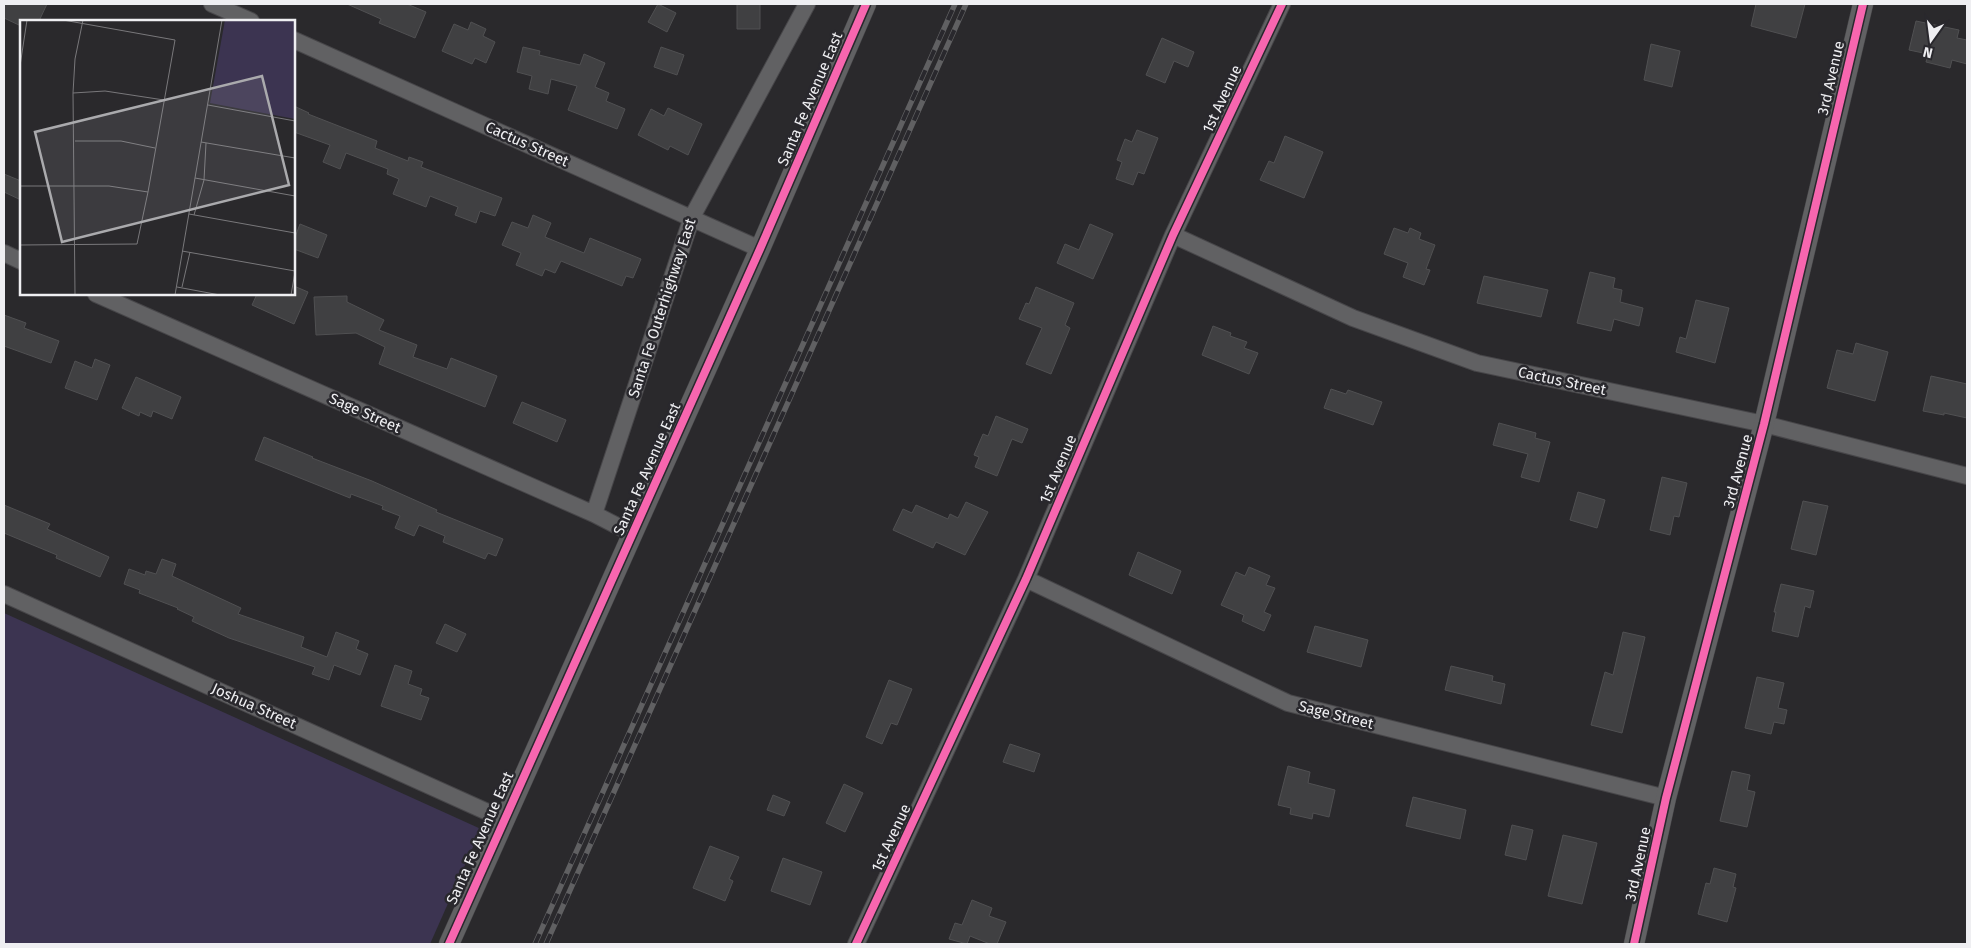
<svg xmlns="http://www.w3.org/2000/svg" width="1971" height="948" viewBox="0 0 1971 948" font-family="'Fira Sans',sans-serif">
<style>
.green{fill:#3c3451}
.building{fill:#404042;stroke:#505052}
.lines{fill:none;stroke-linecap:round;stroke-linejoin:round}
.minor-casing{stroke:#474649;stroke-width:18}
.tertiary-casing{stroke:#474649;stroke-width:21}
.minor{stroke:#616163;stroke-width:16}
.tertiary{stroke:#616163;stroke-width:20}
.rail-casing{stroke:#606062;stroke-width:5.5}
.rail{stroke:#29282d;stroke-width:4;stroke-dasharray:11;stroke-linecap:butt}
.cycleway-casing{stroke:#29282d;stroke-width:11}
.cycleway{stroke:#f766af;stroke-width:8}
.labels{text-anchor:middle;stroke-width:5;stroke-linejoin:round;paint-order:stroke}
.street-label{font-size:15px;fill:#efeff2;stroke:#29282d}
.inset-road{fill:none;stroke:#79787b;stroke-width:1}
.view{fill:#aaaaad;fill-opacity:0.15;stroke:#aaaaad;stroke-width:2.5}
.inset-edge{fill:none;stroke:#efeff2;stroke-width:2.5}
</style>
<rect width="100%" height="100%" fill="#2a292c"/>
<path class="green" d="M4 613 481 829 430 944H4Z"/>
<path class="building" d="M4 4H47L39 21H21V26L4 18Z
M347 4H407L426 12 415 38 379 23 381 19Z
M658 4 676 13 667 32 648 22Z
M737 4H760V29H737Z
M1756 4H1805L1796 38 1751 26Z
M1916 21 1959 30 1957 38 1967 40V64L1952 60 1950 68 1926 62 1928 54 1909 50Z
M471 22 486 29 483 36 495 42 486 63 475 58 472 64 442 51 454 24 468 30Z
M1162 38 1194 52 1188 67 1174 61 1165 83 1146 75Z
M1651 44 1680 51 1672 87 1644 80Z
M523 47 540 51 539 55 580 65 584 54 605 63 595 87 609 93 606 101 625 109 617 129 568 110 577 86 551 79 548 94 529 89 532 76 517 72Z
M661 47 684 55 677 75 654 67Z
M294 106 309 113 308 114 377 141 375 148 408 161 409 157 423 162 421 167 502 198 495 216 480 211 476 223 455 215 458 207 430 196 426 207 393 194 399 179 387 174 388 169 346 153 340 169 323 162 330 145 294 132Z
M668 108 702 124 688 155 670 146 668 150 638 135 651 109 664 116Z
M1137 130 1158 138 1144 174 1138 172 1133 185 1116 179 1122 162 1117 160 1125 139 1132 142Z
M1285 136 1323 152 1304 198 1260 180 1269 161 1274 163Z
M4 174 21 181V200L4 192Z
M533 215 551 223 545 237 584 253 590 238 641 259 633 278 626 276 622 286 561 261 555 273 545 269 542 276 516 265 521 253 502 245 512 222 528 228Z
M300 224 327 235 318 258 294 249V240Z
M1090 224 1113 234 1093 279 1057 263 1065 244 1079 250Z
M1394 228 1408 233 1410 228 1421 233 1419 239 1435 245 1426 269 1430 270 1424 285 1403 277 1408 263 1384 254Z
M1590 272 1615 278 1613 288 1622 290 1620 302 1643 308 1639 326 1614 319 1611 331 1577 323Z
M1484 276 1548 290 1541 317 1477 303Z
M294 286 308 292 294 324 252 305 257 294H294Z
M1036 287 1074 303 1065 325 1070 328 1051 374 1026 364 1042 328 1019 319 1026 303 1029 304Z
M347 296V302L384 320 379 330 417 345 413 357 447 369 451 358 497 376 485 407 379 364 385 347 356 333 316 335 314 297Z
M1696 300 1729 308 1715 363 1676 352 1680 337 1686 339Z
M4 315 26 323 24 328 59 341 51 363 4 346Z
M1213 326 1231 333 1230 336 1247 342 1244 348 1258 353 1249 374 1202 355Z
M1856 343 1888 352 1875 401 1827 388 1837 350 1853 354Z
M95 359 110 365 97 400 65 388 75 361 92 368Z
M1931 376 1967 384V418L1944 413V415L1923 411Z
M136 377 181 397 172 419 153 411 151 417 140 412 139 416 122 408Z
M1331 389 1346 394 1348 390 1382 402 1373 425 1324 408Z
M522 402 566 420 557 442 513 423Z
M996 416 1028 429 1022 443 1012 439 997 476 975 467 979 457 974 455 983 434 988 436Z
M1499 423 1536 433 1535 438 1550 442 1539 482 1521 477 1528 454 1493 445Z
M264 437 313 457 312 458 372 481 437 510 436 512 503 539 496 556 488 553 485 559 443 542 445 536 419 525 414 536 395 528 400 516 382 509 383 506 351 494 350 498 255 460Z
M1662 477 1687 483 1679 517 1674 516 1670 535 1650 530Z
M1578 492 1605 500 1597 528 1570 520Z
M1803 501 1828 506 1816 555 1791 549Z
M966 502 988 512 965 555 936 542 933 548 893 530 903 509 912 513 916 505 948 519 950 514 958 518Z
M4 505 50 524 47 529 109 557 100 577 56 558 57 555 4 533Z
M1138 552 1181 571 1172 594 1129 575Z
M162 559 176 564 172 576 241 608 238 614 304 637 301 647 327 657 336 632 359 641 356 649 368 654 360 675 334 665 329 680 312 674 315 667 229 638 192 621 194 617 177 609 178 608 139 593 140 590 124 584 129 569 145 575 146 571 156 574Z
M1249 567 1270 576 1266 585 1275 588 1264 612 1271 615 1264 631 1242 621 1244 615 1221 605 1236 572 1245 576Z
M1781 584 1814 591 1810 608 1805 606 1798 637 1772 631 1776 612H1774Z
M445 624 466 634 457 652 436 643Z
M1315 626 1368 640 1361 667 1307 652Z
M1623 632 1645 637 1622 733 1591 725 1605 672 1613 675Z
M395 665 412 671 408 684 422 689 420 695 429 698 421 720 381 706Z
M1451 666 1493 676 1492 681 1505 684 1501 704 1445 690Z
M1757 677 1784 683 1778 708 1787 710 1784 724 1774 722 1771 734 1745 728Z
M889 680 912 689 897 725 891 723 882 744 866 737Z
M1010 744 1040 754 1034 772 1003 762Z
M1288 766 1310 772 1308 783 1335 790 1329 817 1313 813 1312 819 1290 814 1291 808 1278 805Z
M1732 771 1750 775 1747 790 1755 792 1747 827 1720 821Z
M844 784 863 793 845 832 826 823Z
M773 795 790 802 784 816 767 810Z
M1413 797 1466 810 1460 839 1406 826Z
M1512 825 1533 830 1526 860 1505 855Z
M1563 835 1597 843 1582 904 1548 896Z
M710 846 739 857 729 879 733 881 725 901 693 888Z
M783 858 822 872 810 905 771 891Z
M1714 868 1736 874 1733 887 1736 888 1727 922 1698 914 1706 883 1710 884Z
M972 900 992 908 989 916 1006 922 997 944H990L970 936 967 944 949 939 955 923 962 925Z"/>
<g class="lines">
<defs>
<path id="minor" d="M212 4 251 21
M294 40 760 249
M1173 235 1353 318 1477 363 1764 424 1967 476
M4 253 21 261
M96 294 594 514 633 534
M594 514 692 217 807 4
M1026 579 1288 703 1666 798
M4 594 503 819
M856 944 1026 579 1173 235 1282 4"/>
<path id="tertiary" d="M449 944 760 249 866 4
M1634 944 1666 798 1764 424 1863 4"/>
</defs>
<use href="#minor" class="minor-casing"/>
<use href="#tertiary" class="tertiary-casing"/>
<use href="#minor" class="minor"/>
<use href="#tertiary" class="tertiary"/>
<defs>
<path id="rail" d="M535 944 955 4
M546 944 966 4"/>
</defs>
<use href="#rail" class="rail-casing"/>
<use href="#rail" class="rail"/>
<defs>
<path id="cycleway" d="M449 944 760 249 866 4
M856 944 1026 579 1173 235 1282 4
M1634 944 1666 798 1764 424 1863 4"/>
</defs>
<use href="#cycleway" class="cycleway-casing"/>
<use href="#cycleway" class="cycleway"/>
</g>
<g class="labels">
<g class="street-label">
<text transform="translate(1831 78) rotate(-77)" y="5">3rd Avenue</text>
<text transform="translate(810 99) rotate(-67)" y="5">Santa Fe Avenue East</text>
<text transform="translate(1222 99) rotate(-65)" y="5">1st Avenue</text>
<text transform="translate(527 144) rotate(24)" y="5">Cactus Street</text>
<text transform="translate(662 308) rotate(-72)" y="5">Santa Fe Outerhighway East</text>
<text transform="translate(1562 381) rotate(12)" y="5">Cactus Street</text>
<text transform="translate(365 413) rotate(24)" y="5">Sage Street</text>
<text transform="translate(647 469) rotate(-66)" y="5">Santa Fe Avenue East</text>
<text transform="translate(1058 469) rotate(-67)" y="5">1st Avenue</text>
<text transform="translate(1738 471) rotate(-75)" y="5">3rd Avenue</text>
<text transform="translate(254 706) rotate(24)" y="5">Joshua Street</text>
<text transform="translate(1336 715) rotate(14)" y="5">Sage Street</text>
<text transform="translate(480 838) rotate(-66)" y="5">Santa Fe Avenue East</text>
<text transform="translate(891 838) rotate(-65)" y="5">1st Avenue</text>
<text transform="translate(1638 864) rotate(-78)" y="5">3rd Avenue</text>
</g>
</g>
<g transform="translate(20 20)">
<rect width="275" height="275" fill="#2a292c"/>
<path d="M205 0H275V99L190 83Z" fill="#3c3451"/>
<path class="inset-road" d="M0 46 7 0M53 73 85 71 144 80M188 85 275 101M55 121H101L135 128M181 122 275 138M175 158 275 176M0 166H89L128 172M169 194 275 213M174 195 184 160 186 123M0 225 117 224 128 172 155 20 43 0M162 231 275 251M157 267 200 275M162 267 170 232M55 275 53 73 55 39 63 0M155 275 202 0M271 275 275 252"/>
<path class="view" d="M242 56 269 165 42 222 15 112Z"/>
<rect width="275" height="275" class="inset-edge"/>
</g>
<rect width="1971" height="948" fill="none" stroke="#efeff2" stroke-width="10"/>
<g transform="translate(1931 40) rotate(194)" stroke="#29282d" stroke-width="4" paint-order="stroke">
<path d="M0-4L9 19L0 12L-9 19Z" fill="#efeff2"/>
<text y="-8" font-size="14" font-weight="bold" text-anchor="middle" fill="#efeff2">N</text>
</g>
</svg>
